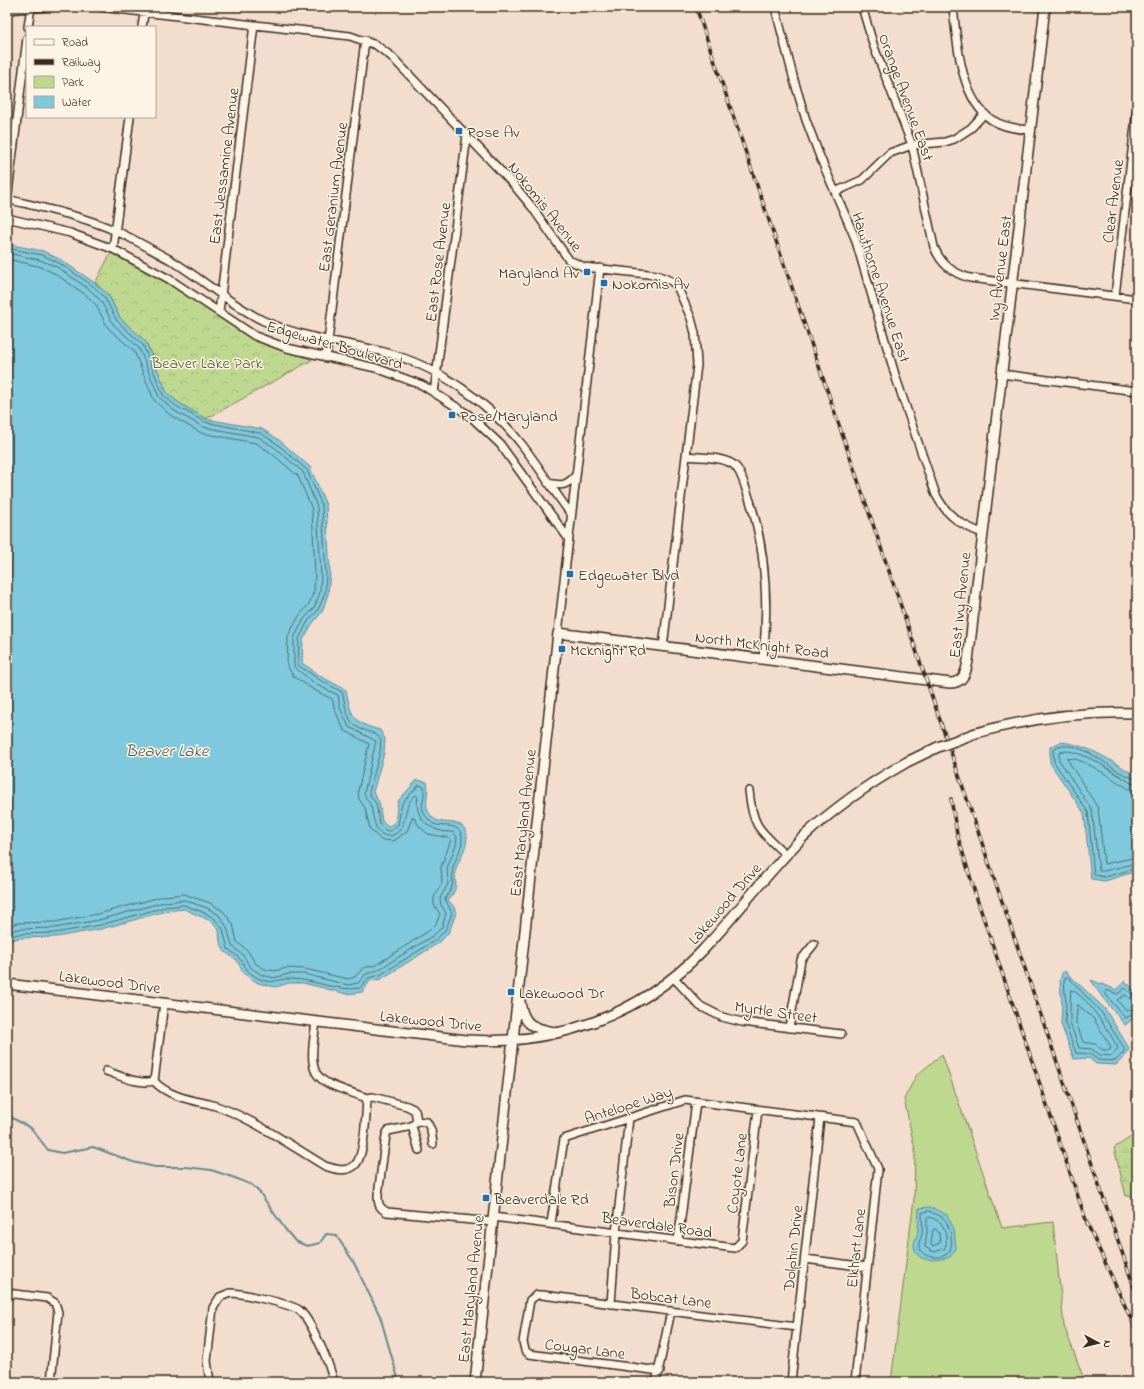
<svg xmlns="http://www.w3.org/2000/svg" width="1144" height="1389" viewBox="0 0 1144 1389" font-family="'Indie Flower',sans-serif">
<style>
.green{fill:#bed88f;stroke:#7c8156}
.forest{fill:url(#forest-crowns);stroke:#7c8156}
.wetland{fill:url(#wetland-marsh);stroke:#7c8156}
.water{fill:#7ec9dd;stroke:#638991}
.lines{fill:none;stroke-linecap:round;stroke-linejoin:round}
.shore{stroke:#566a6a;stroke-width:1}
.stream{stroke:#638991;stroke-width:2}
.minor-casing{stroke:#3b2a1e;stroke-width:10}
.tertiary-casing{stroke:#3b2a1e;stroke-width:12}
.minor{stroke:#fcf5e5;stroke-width:7}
.tertiary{stroke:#fcf5e5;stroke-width:9}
.rail-casing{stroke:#3b2a1e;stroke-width:3.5}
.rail{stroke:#fcf5e5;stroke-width:2;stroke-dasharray:6;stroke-linecap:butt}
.tertiary-bridge-casing{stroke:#3b2a1e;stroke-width:12;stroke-linecap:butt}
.tertiary-bridge{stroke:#fcf5e5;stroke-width:9}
.poi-dot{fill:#1f6fb2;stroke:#fcf5e5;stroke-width:1.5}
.labels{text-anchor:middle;stroke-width:3;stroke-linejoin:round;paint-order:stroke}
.street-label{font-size:16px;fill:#3b2a1e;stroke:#fcf5e5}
.poi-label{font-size:16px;fill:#3b2a1e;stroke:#fcf5e5;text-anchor:start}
.park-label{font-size:16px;fill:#5c563a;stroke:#fcf5e5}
.water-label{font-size:17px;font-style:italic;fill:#4f5a57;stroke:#fcf5e5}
</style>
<defs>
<pattern id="forest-crowns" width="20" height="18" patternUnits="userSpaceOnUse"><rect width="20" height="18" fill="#bed88f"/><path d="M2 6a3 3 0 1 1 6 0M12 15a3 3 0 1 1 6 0" fill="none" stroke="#a4ba7b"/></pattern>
<pattern id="wetland-marsh" width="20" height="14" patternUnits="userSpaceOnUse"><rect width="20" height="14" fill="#bed88f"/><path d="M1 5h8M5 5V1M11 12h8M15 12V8" fill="none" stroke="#a4ba7b"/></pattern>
</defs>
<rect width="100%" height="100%" fill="#f3ddce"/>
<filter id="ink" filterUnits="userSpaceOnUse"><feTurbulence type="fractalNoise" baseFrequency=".025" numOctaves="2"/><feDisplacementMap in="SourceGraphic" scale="8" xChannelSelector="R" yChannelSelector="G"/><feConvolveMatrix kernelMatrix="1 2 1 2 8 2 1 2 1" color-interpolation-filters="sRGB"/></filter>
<g filter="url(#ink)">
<path class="green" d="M942 1054 1002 1228 1053 1222 1064 1326 1085 1382H891L914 1199 915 1150 904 1099 916 1076Z"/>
<path class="forest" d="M113 249 169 279 255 336 312 360 206 419 179 403 167 393 146 342 120 318 109 296 95 283Z"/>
<path class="wetland" d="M1137 1133V1196H1126L1114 1148Z"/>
<path class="water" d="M7 244 43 251 61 260 95 283 109 296 120 318 146 342 167 393 179 403 206 419 262 429 279 440 310 467 326 505 330 573 328 594 322 612 312 624 303 640 302 663 322 677 346 690C351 716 353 723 380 730L385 739 384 753 373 792 379 802 382 821 388 827 395 822 398 801 417 780 427 782C430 794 422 805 431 816 440 827 456 818 464 828 473 840 459 858 456 869 453 884 461 885 448 900L454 907 456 913 449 932 440 942 413 959 381 979 370 981 362 992 347 994 303 983H289L275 987 258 983 243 973 237 960 225 952 220 942 219 930 213 922 184 909 166 911 101 929 56 937 19 938 7 941Z
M1061 742C1090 745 1112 762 1137 776V871L1105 881 1091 879 1084 813 1050 763V747Z
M1065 971 1105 1009 1129 1048 1127 1054 1116 1065 1096 1064 1089 1058 1074 1059 1061 1024 1062 1004 1060 981 1062 973Z
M1091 980 1117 990 1125 981 1137 993V1016L1125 1025 1102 997Z
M930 1207 947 1215 954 1229 956 1249 950 1257C939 1260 915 1265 914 1245 914 1240 918 1235 918 1230 919 1222 918 1215 919 1208Z"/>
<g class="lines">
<path class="shore" d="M7 248 42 255 59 263 93 286 105 298 117 321 143 345 163 395 176 406 205 422 260 433 276 443 307 470 322 506 326 574 325 593 318 610 308 621 299 639 298 665 320 680 342 692C345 702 346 717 354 725 362 732 375 730 381 740L380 752 369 792C370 796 374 800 376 804 379 813 376 830 390 831L398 825 402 803 419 785 424 787C426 800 417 806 428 819 437 830 447 823 456 828 470 836 456 857 453 867 451 873 454 880 452 886 451 891 447 895 445 899L452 913 446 929 437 939 380 975 368 978 360 988C337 992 314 979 290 979 278 978 272 986 258 978 245 971 248 969 240 959 237 955 232 952 228 949L223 929 215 919 205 913 184 905 165 907 100 925 55 933 18 934 7 937
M7 253 40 260 57 267 90 290 101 301 113 324 139 348 159 397 173 410 203 427 258 437 274 447 303 472 317 507 321 574 320 592 314 608 304 619 294 638V667L317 685 338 695 340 708 349 727 376 741 364 793C365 798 370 802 371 807 374 818 374 837 391 836 412 827 399 807 416 795L418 797C413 819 432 833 453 832L457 837 456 845 447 868 448 884 440 898 441 905 446 913 442 927 434 935 378 970 366 974 358 983 348 985 304 974H288L274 978 262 975 250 967 243 955 232 946 227 927 219 915 207 908 184 900 164 902 99 920 55 928 18 929 7 932
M7 259 38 266 54 273 86 295 96 305 108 328 134 351 154 400 170 415 201 433 256 443 270 452 298 476 312 509 315 574 314 591 309 604 299 616 288 636 287 665 293 676 314 690 332 699 335 710 344 730 369 744 358 791 359 799 365 808 370 829 381 840 394 841 407 831 413 816 419 826 428 834 449 838 451 840 441 867 442 883 434 897V905L440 914 436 924 430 930 376 965 363 968 355 977 348 979 305 969 287 968 274 971 264 969 255 963 248 951 237 942 233 924 223 911 210 903 184 894 164 896 98 914 54 922 18 923 7 926
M1137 779C1115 777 1078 732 1053 750L1054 762 1088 812 1094 875 1105 877 1137 868
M1137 784 1131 783C1118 775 1073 743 1059 753V760L1092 810 1099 871H1104L1137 863
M1137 790 1129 789C1117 782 1078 754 1067 759L1098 808 1104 864 1137 857
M1068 977 1101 1012 1124 1048V1052L1115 1061 1098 1060 1090 1054 1076 1053 1065 1023 1066 1004 1064 981 1065 978Z
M1071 990C1086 994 1110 1034 1118 1048L1112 1056 1100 1055 1092 1049 1079 1048 1070 1023Z
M1137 996 1133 995 1125 988 1118 994 1106 990 1104 992 1125 1018 1137 1013
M1137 1001 1132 1000 1125 995 1117 1000 1126 1011 1137 1008
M1078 1005 1093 1018 1111 1047 1110 1050H1103L1095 1044 1083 1042 1076 1022Z
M929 1211C933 1213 939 1215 943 1218 950 1224 955 1246 948 1253 941 1260 921 1258 919 1247 918 1243 921 1238 922 1235 923 1228 922 1220 922 1213Z
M929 1217C933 1218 938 1220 941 1223 945 1229 949 1243 944 1249L934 1252 925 1247 927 1232V1218Z
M936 1229 939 1233 940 1243 932 1246 931 1243 933 1230Z"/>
<path class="stream" d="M7 1110 12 1118 31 1128 48 1150 62 1153 93 1147 133 1162 155 1167H186L211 1170 235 1178 252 1185 260 1193 285 1229 295 1241 307 1246 320 1243 326 1234 336 1235 353 1261 380 1316 399 1382"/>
<defs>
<path id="minor" d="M100 7 350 36 376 45 392 57 513 184 532 207 569 260 584 267 657 275 671 281 677 286 691 318 695 333 697 365 663 647
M775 7 794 80 806 120 820 157 855 238 896 378 936 495C947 516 961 525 982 533
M862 7 874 47 912 145 934 247C941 264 952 273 970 278L1137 299
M953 7C957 42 960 99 992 120 1003 127 1017 129 1030 130
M7 10 44 7
M28 27 31 7
M142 27 145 7
M835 192 862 180 890 153 912 145 945 142 954 139 971 128 984 114
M7 199C43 208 82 216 116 231 134 239 152 250 169 259 200 277 232 306 264 321 303 338 343 342 384 352 438 366 489 402 523 446 540 468 554 492 571 514
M7 201 27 38
M7 218 70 233 113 249 169 279 255 336 287 348 376 368 422 385 469 415 500 444 568 538
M113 249 130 117
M1115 296 1137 109
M219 312 254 25
M326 358 365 40
M1001 374 1137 391
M434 393 467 135
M686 456C700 458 722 456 734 465 741 471 743 481 746 489 766 544 769 602 763 659
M548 483C562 486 566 486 575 476
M558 633 600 268
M749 791C753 829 760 830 786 855
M674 978 700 1006 722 1017 742 1022 841 1034
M164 1003 154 1081C167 1096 191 1100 209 1104 247 1114 291 1146 325 1166 334 1169 347 1173 355 1165 365 1156 366 1113 367 1098 313 1079 307 1082 316 1022
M789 1028 801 960 814 944
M106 1071C121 1076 138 1085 154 1081
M367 1098 373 1097 407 1106 415 1110 417 1121 412 1126 388 1131 386 1135 378 1195C378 1204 379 1208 387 1212L493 1222
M417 1121 427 1122 431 1130 433 1144
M412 1126 419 1150
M493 1217 735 1248 742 1241 758 1110
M551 1223 564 1139 685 1100 857 1122 878 1169 855 1382
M678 1241 696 1102
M805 1259 867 1267
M7 1293 47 1298 55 1303 58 1312 51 1382
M611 1304 616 1233 629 1118
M660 1371 529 1354 525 1350 523 1342 530 1300 537 1295H542L797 1327
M210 1382 207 1361 213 1308 220 1297 230 1293C242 1293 290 1304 299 1310 310 1318 332 1368 333 1382
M656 1382 671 1311
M742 1382H752
M791 1382 820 1118"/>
<path id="tertiary" d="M976 733C1029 718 1082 711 1137 713
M7 984 466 1040C553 1046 640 1016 702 951 736 915 766 874 802 838 834 808 870 783 907 762
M520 1001C523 1025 533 1028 554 1032
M475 1382 558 633 950 683C963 683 966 673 968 661L1045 7"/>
</defs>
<use href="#minor" class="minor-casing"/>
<use href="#tertiary" class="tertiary-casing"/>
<use href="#minor" class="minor"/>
<use href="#tertiary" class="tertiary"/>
<defs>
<path id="rail" d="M696 7 1137 1296
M951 799 957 834 976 896 1087 1223 1137 1332"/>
</defs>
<use href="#rail" class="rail-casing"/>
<use href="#rail" class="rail"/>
<defs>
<path id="tertiary-bridge" d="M907 762 938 747 976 733"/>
</defs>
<use href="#tertiary-bridge" class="tertiary-bridge-casing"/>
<use href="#tertiary-bridge" class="tertiary-bridge"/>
</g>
</g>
<g class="poi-dot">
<rect x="455" y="127" width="8" height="8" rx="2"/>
<rect x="583" y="268" width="8" height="8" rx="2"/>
<rect x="600" y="279" width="8" height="8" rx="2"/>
<rect x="448" y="411" width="8" height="8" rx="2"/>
<rect x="566" y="570" width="8" height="8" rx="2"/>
<rect x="558" y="645" width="8" height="8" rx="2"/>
<rect x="507" y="988" width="8" height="8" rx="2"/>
<rect x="482" y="1194" width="8" height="8" rx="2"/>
</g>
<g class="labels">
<g class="street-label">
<text transform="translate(907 97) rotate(70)" y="6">Orange Avenue East</text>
<text transform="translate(223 166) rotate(-83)" y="6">East Jessamine Avenue</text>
<text transform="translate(332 197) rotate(-83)" y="6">East Geranium Avenue</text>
<text transform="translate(1112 201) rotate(-83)" y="6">Clear Avenue</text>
<text transform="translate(546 206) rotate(52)" y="6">Nokomis Avenue</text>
<text transform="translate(437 262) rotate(-83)" y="6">East Rose Avenue</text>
<text transform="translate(999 268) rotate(-83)" y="6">Ivy Avenue East</text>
<text transform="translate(882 287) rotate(72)" y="6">Hawthorne Avenue East</text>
<text transform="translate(335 344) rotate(16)" y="6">Edgewater Boulevard</text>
<text transform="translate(959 605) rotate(-84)" y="6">East Ivy Avenue</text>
<text transform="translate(762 644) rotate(7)" y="6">North McKnight Road</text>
<text transform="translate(522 823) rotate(-84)" y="6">East Maryland Avenue</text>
<text transform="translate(724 903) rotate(-49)" y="6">Lakewood Drive</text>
<text transform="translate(110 981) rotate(7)" y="6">Lakewood Drive</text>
<text transform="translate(776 1011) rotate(8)" y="6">Myrtle Street</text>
<text transform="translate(431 1020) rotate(6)" y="6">Lakewood Drive</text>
<text transform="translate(628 1104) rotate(-18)" y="6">Antelope Way</text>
<text transform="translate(673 1170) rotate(-83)" y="6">Bison Drive</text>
<text transform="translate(736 1173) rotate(-83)" y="6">Coyote Lane</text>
<text transform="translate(657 1224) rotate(8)" y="6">Beaverdale Road</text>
<text transform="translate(792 1248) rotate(-84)" y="6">Dolphin Drive</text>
<text transform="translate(855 1248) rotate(-84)" y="6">Elkhart Lane</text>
<text transform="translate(470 1289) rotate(-84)" y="6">East Maryland Avenue</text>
<text transform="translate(671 1297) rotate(7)" y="6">Bobcat Lane</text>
<text transform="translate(585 1348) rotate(7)" y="6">Cougar Lane</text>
</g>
<g class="poi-label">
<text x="467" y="137">Rose Av</text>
<text x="579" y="278" text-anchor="end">Maryland Av</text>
<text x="612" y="289">Nokomis Av</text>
<text x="460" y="421">Rose/Maryland</text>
<text x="578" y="580">Edgewater Blvd</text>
<text x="570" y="655">Mcknight Rd</text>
<text x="519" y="998">Lakewood Dr</text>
<text x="494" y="1204">Beaverdale Rd</text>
</g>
<g class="park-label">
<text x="207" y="368">Beaver Lake Park</text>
</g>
<g class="water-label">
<text x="167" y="756">Beaver Lake</text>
</g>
</g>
<rect width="1144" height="1389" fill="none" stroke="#fcf5e5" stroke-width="24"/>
<rect x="12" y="12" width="1120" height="1365" fill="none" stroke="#3b2a1e" stroke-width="1.5" filter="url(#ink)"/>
<rect x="26" y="26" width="130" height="92" fill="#fcf5e5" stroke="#afa495"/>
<rect x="34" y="39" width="20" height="6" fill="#fcf5e5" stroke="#afa495"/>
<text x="62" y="46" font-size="12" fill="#3b2a1e">Road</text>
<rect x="34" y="59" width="20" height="6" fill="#3b2a1e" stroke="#afa495"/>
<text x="62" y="66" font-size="12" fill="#3b2a1e">Railway</text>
<rect x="34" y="76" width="20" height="12" fill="#bed88f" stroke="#afa495"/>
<text x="62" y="86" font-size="12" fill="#3b2a1e">Park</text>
<rect x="34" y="96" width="20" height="12" fill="#7ec9dd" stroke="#afa495"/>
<text x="62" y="106" font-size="12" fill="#3b2a1e">Water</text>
<g transform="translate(1098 1343) rotate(97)" stroke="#fcf5e5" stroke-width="3" paint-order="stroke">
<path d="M0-3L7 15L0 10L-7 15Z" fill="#3b2a1e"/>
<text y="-6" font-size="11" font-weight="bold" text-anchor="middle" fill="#3b2a1e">N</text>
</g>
</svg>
